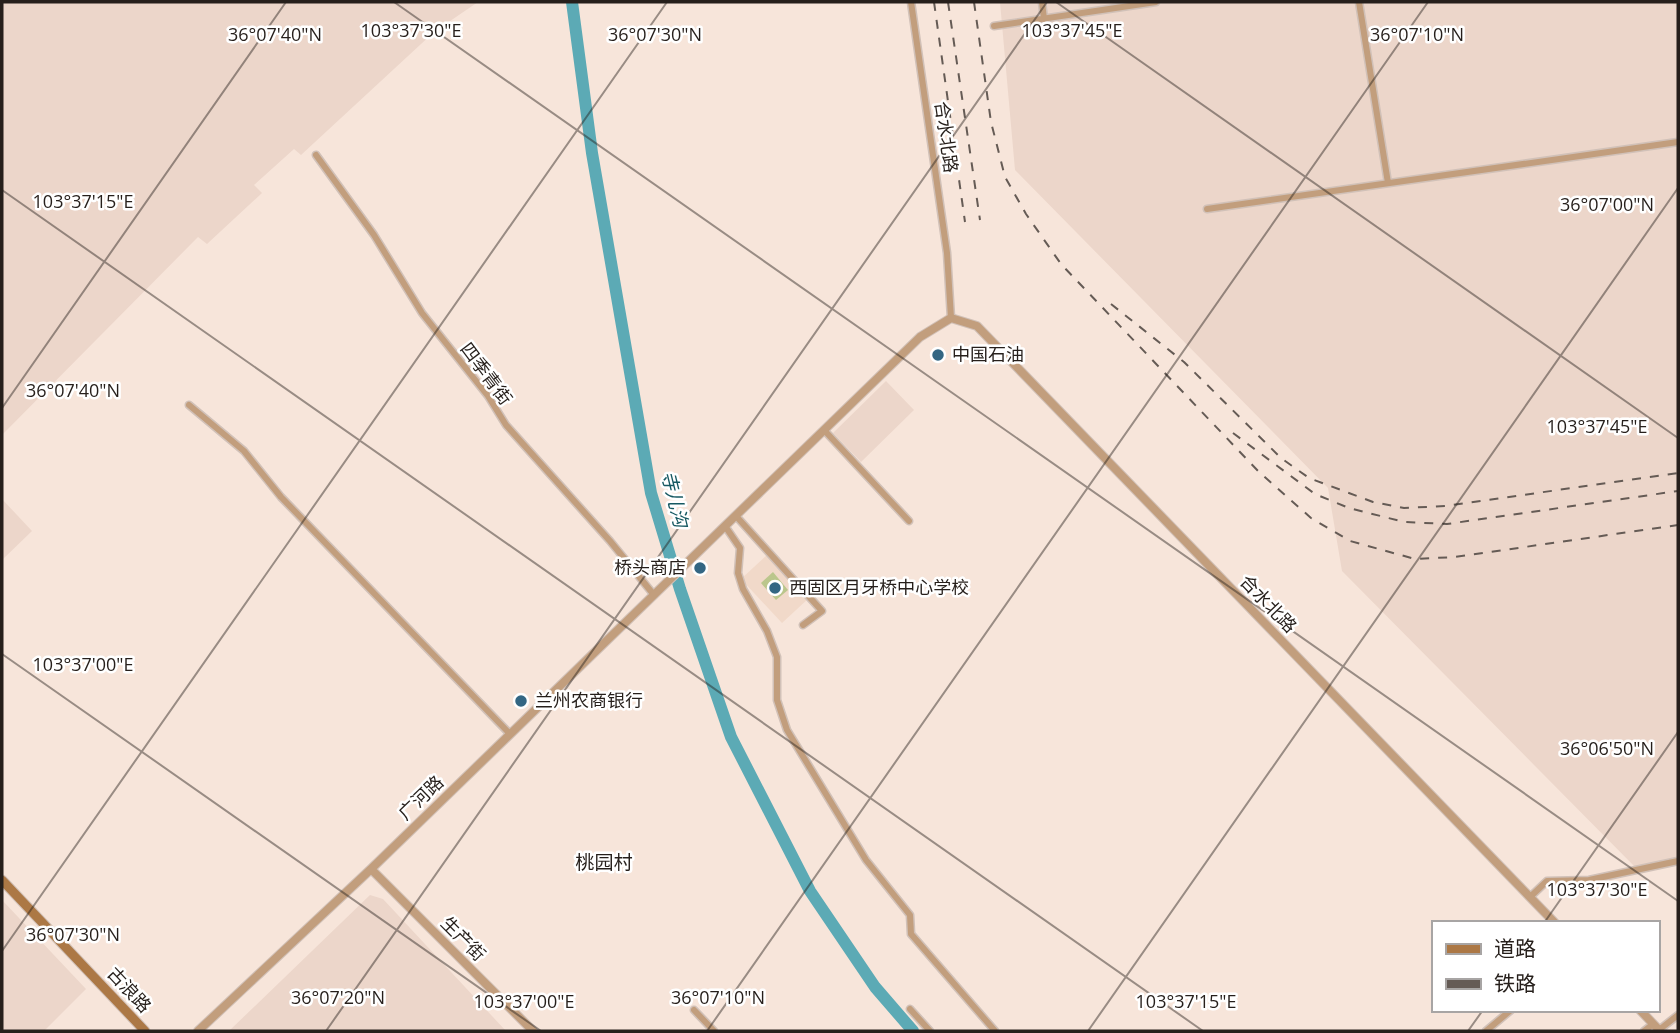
<svg xmlns="http://www.w3.org/2000/svg" width="1680" height="1033" viewBox="0 0 1680 1033" font-family="'Open Sans','Noto Sans SC',sans-serif">
<style>
.built{fill:#f1d9c9}
.industrial{fill:#ecd6ca}
.green{fill:#bbc68c}
.lines{fill:none;stroke-linecap:round;stroke-linejoin:round}
.river{stroke:#5caab5;stroke-width:12}
.minor-casing{stroke:#d1c1b8;stroke-width:9}
.tertiary-casing{stroke:#d1c1b8;stroke-width:10}
.secondary-casing{stroke:#d1c1b8;stroke-width:11}
.minor{stroke:#c29e7d;stroke-width:6}
.tertiary{stroke:#c29e7d;stroke-width:8}
.secondary{stroke:#ac7845;stroke-width:9}
.rail{stroke:#655b55;stroke-width:2;stroke-dasharray:9 9;stroke-linecap:butt}
.ticks{fill:none;stroke:#261f1b;stroke-width:2;stroke-opacity:0.45}
.poi-dot{fill:#336683;stroke:#fff;stroke-width:2.5}
.labels{text-anchor:middle;stroke-width:5;stroke-linejoin:round;paint-order:stroke}
.street-label{font-size:18px;fill:#261f1b;stroke:#fff}
.poi-label{font-size:18px;fill:#261f1b;stroke:#fff;text-anchor:start}
.water-label{font-size:19px;font-style:italic;fill:#175962;stroke:#fff}
.neighbourhood-label{font-size:19px;fill:#261f1b;stroke:#fff}
.ticks-label{font-size:18px;text-anchor:middle;fill:#261f1b;stroke:#fff;stroke-width:5;stroke-linejoin:round;paint-order:stroke}
</style>
<rect width="100%" height="100%" fill="#f7e5da"/>
<path class="built" d="M768 554 809 598 782 623 741 579Z"/>
<path class="industrial" d="M2 2H478L434 32 301 155 294 149 254 185 262 193 207 244 198 237 2 435Z
M1000 2H1678V864L1638 870 1342 571 1328 488 1015 170Z
M886 381 914 410 861 462 833 433Z
M2 499 32 531 2 560Z
M370 895 383 899 506 1031H229Z
M2 900 86 989 44 1031H2Z"/>
<path class="green" d="M773 572 788 590 776 600 761 583Z"/>
<g class="lines">
<path class="river" d="M572 2 592 153 651 493 680 589 731 737 810 891 875 987 913 1031"/>
<defs>
<path id="minor" d="M911 2 947 253 951 318
M1042 2 1044 19
M1359 2 1388 183
M994 26 1156 2
M316 155 374 235 422 313 488 396 506 425 610 541 654 595
M1207 209 1678 142
M189 405 244 451 281 497 510 734
M824 430 909 521
M736 516 822 611 803 625
M725 526 740 548 738 573 743 589 767 631 777 657V700L787 730 866 860 910 915 911 934 995 1031
M1530 897 1547 881 1589 880 1678 861
M910 1009 930 1031
M694 1010 714 1031
M1659 1030 1678 1015
M1486 1031 1511 1010
M1644 1031 1653 1024"/>
<path id="tertiary" d="M371 869 533 1031
M1640 1010 1660 1031
M198 1031 371 869 920 337 951 318 977 326 1555 923"/>
<path id="secondary" d="M2 880 145 1031"/>
</defs>
<use href="#minor" class="minor-casing"/>
<use href="#tertiary" class="tertiary-casing"/>
<use href="#secondary" class="secondary-casing"/>
<use href="#minor" class="minor"/>
<use href="#tertiary" class="tertiary"/>
<use href="#secondary" class="secondary"/>
<path class="rail" d="M934 2 965 222
M948 2 980 220
M974 2 991 122 1005 177 1026 214 1061 264 1259 472 1311 518 1350 541 1415 559 1455 557 1678 525
M1111 304 1184 362 1281 458 1309 478 1373 502 1404 508 1445 506 1678 473
M1233 433 1315 494 1349 508 1404 522 1447 524 1678 491"/>
</g>
<path class="ticks" d="M394 2 1678 901M1056 2 1678 438M2 190 1203 1031M2 408 286 2M2 654 541 1031M1544 923 1678 732M2 951 667 2M326 1031 1047 2M707 1031 1428 2M1088 1031 1678 188M1468 1031 1483 1010"/>
<g class="poi-dot">
<circle cx="938" cy="355" r="7"/>
<circle cx="700" cy="568" r="7"/>
<circle cx="775" cy="588" r="7"/>
<circle cx="521" cy="701" r="7"/>
</g>
<g class="labels">
<g class="street-label">
<text transform="translate(946 137) rotate(82)" y="6">合水北路</text>
<text transform="translate(486 374) rotate(53)" y="6">四季青街</text>
<text transform="translate(1268 604) rotate(46)" y="6">合水北路</text>
<text transform="translate(421 798) rotate(-44)" y="6">广河路</text>
<text transform="translate(463 939) rotate(45)" y="6">生产街</text>
<text transform="translate(129 990) rotate(47)" y="6">古浪路</text>
</g>
<g class="poi-label">
<text x="952" y="361">中国石油</text>
<text x="686" y="574" text-anchor="end">桥头商店</text>
<text x="789" y="594">西固区月牙桥中心学校</text>
<text x="535" y="707">兰州农商银行</text>
</g>
<g class="water-label">
<text transform="translate(675 499) rotate(76)" y="7">寺儿沟</text>
</g>
<g class="neighbourhood-label">
<text x="604" y="869">桃园村</text>
</g>
</g>
<g class="ticks-label">
<text x="411" y="37">103°37'30"E</text>
<text x="1072" y="37">103°37'45"E</text>
<text x="275" y="41">36°07'40"N</text>
<text x="655" y="41">36°07'30"N</text>
<text x="1417" y="41">36°07'10"N</text>
<text x="83" y="208">103°37'15"E</text>
<text x="1607" y="211">36°07'00"N</text>
<text x="73" y="397">36°07'40"N</text>
<text x="1597" y="433">103°37'45"E</text>
<text x="83" y="671">103°37'00"E</text>
<text x="1607" y="755">36°06'50"N</text>
<text x="1597" y="896">103°37'30"E</text>
<text x="73" y="941">36°07'30"N</text>
<text x="338" y="1004">36°07'20"N</text>
<text x="718" y="1004">36°07'10"N</text>
<text x="524" y="1008">103°37'00"E</text>
<text x="1186" y="1008">103°37'15"E</text>
</g>
<rect width="1680" height="1033" fill="none" stroke="#261f1b" stroke-width="7"/>
<rect x="1432" y="921" width="228" height="91" fill="#ffffff" stroke="#a8a5a4" stroke-width="2"/>
<rect x="1446" y="944" width="35" height="10" fill="#ac7845" stroke="#a8a5a4" stroke-width="2"/>
<text x="1494" y="956" font-size="21" fill="#261f1b">道路</text>
<rect x="1446" y="979" width="35" height="10" fill="#655b55" stroke="#a8a5a4" stroke-width="2"/>
<text x="1494" y="991" font-size="21" fill="#261f1b">铁路</text>
</svg>
